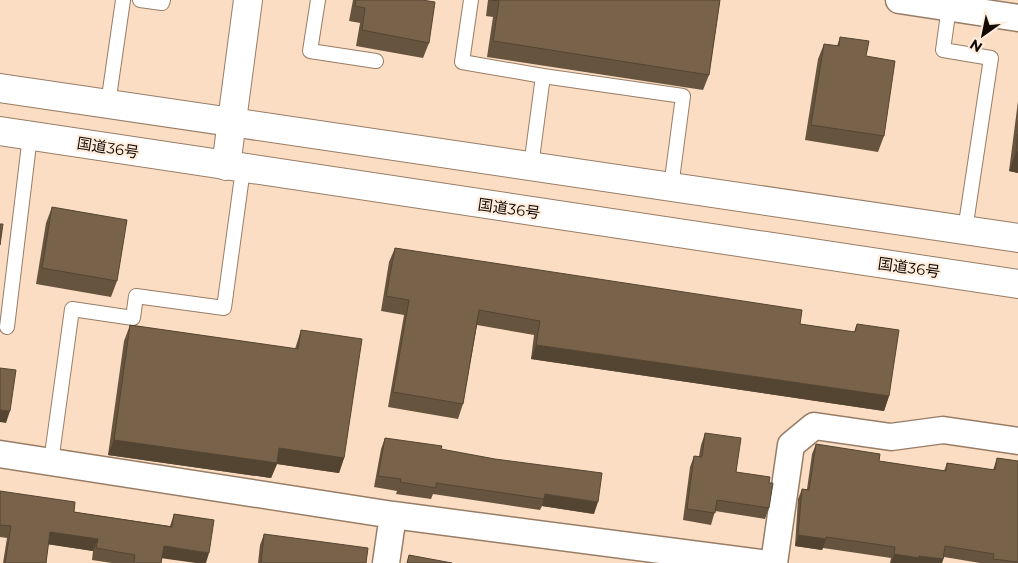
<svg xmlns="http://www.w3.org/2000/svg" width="1018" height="563" viewBox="0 0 1018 563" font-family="Montserrat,'Noto Sans JP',sans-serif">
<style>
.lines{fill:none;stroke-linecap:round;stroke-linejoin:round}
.lane-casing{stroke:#977d65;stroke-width:16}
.street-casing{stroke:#977d65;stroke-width:29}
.secondary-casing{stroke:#977d65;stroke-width:30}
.highway-casing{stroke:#977d65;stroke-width:30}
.lane{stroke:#fff;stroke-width:14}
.street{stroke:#fff;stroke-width:26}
.secondary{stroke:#fff;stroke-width:28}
.highway{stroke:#fff;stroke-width:28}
.wall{fill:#67543f}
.shaded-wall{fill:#544533}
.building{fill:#786249;stroke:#544533}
.labels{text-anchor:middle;stroke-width:4.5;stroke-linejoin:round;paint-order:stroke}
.street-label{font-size:15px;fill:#130a03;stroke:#ffedde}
</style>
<rect width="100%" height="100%" fill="#fbddc4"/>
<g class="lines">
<defs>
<path id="lane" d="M140 0 162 3 163 0
M318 0 310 51 376 61
M471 0 462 62 543 76
M949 7 943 50 991 58 965 230
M108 104 123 0
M531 166 543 76 683 96 671 187
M7 327 30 136
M51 462 72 309 133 318 136 296 224 308 243 169"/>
<path id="street" d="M899 0 1018 18
M0 454 393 515 760 563
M386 563 393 515
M774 563 791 445 814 426 891 437 943 430 1018 441"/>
<path id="secondary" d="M226 166 248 0"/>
<path id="highway" d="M0 88 1018 238
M0 131 1018 284"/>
</defs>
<use href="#lane" class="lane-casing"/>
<use href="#street" class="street-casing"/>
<use href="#secondary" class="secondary-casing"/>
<use href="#highway" class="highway-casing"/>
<use href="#lane" class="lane"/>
<use href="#street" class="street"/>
<use href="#secondary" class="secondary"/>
<use href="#highway" class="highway"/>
</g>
<path class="wall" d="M353 0H422L429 43 423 58 356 46 360 23 349 21Z
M488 0H720L709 75 703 90 487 57 493 17 486 16Z
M840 37 866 56 884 136 878 152 805 140 818 59 824 44 837 46Z
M1018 101V173L1009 171Z
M52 207 117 281 111 297 36 284 46 223Z
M395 248 800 324 854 332 857 324 889 396 884 411 531 359 534 335 477 325 463 404 458 419 388 407 404 315 381 311 389 262Z
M130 325 295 349 301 330 344 458 339 473 277 464 271 478 108 455 124 341Z
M705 433 736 472 769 483V508L765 519 715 511 711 525 683 520 690 467 694 456H699L701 445Z
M385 438 441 449 594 514 542 506 540 510 433 494 431 499 396 494 397 491 374 487 381 449Z
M816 444 879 461 944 471 947 463 993 470 997 458 1018 461V563H980L944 557 942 563H890L891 558 823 548 822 550 795 546 798 499 802 489H807L812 454Z
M0 491 74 512 170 526 174 514 214 520 162 558 161 563H112L92 560 93 551 48 544 46 563H3L7 538 0 537Z
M264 534 366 563H258L260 545Z"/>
<path class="shaded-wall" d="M1016 152H1018V173L1009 171Z
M536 345 889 396 884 411 531 359Z
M0 410 10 411 6 423 0 422Z
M114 440 279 448 344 458 339 473 277 464 271 478 108 455Z
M545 494 598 502 594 514 542 506Z
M50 532 98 539 93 551 46 544Z
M798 535 826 539 822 550 795 546Z
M164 546 209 553 206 563H196L160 558Z
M894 554 919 556 943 559 942 563H891Z"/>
<path class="building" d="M356 0H422L435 2 429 43 362 30 365 8 355 6Z
M491 0H720L709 75 493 41 499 1Z
M840 37 869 41 866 56 895 61 884 136 811 125 824 44 839 46Z
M1018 134V152H1016Z
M52 207 127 220 117 281 42 268Z
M0 224H3L0 245Z
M395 248 802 310 800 324 855 332 857 324 899 330 889 396 536 345 540 321 479 310 463 404 393 392 409 300 386 296Z
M130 325 298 349 301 330 362 339 344 458 279 448 277 463 114 440Z
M0 368 16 370 10 411 0 410Z
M705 433 741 438 736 472 770 477 769 483H773L769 508 717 500 715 513 687 509 694 456 702 457Z
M385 438 442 446 441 449 495 459 602 473 598 502 545 494 544 499 436 483V488L400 482 401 479 378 476Z
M816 444 880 454 879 461 946 471 947 463 995 470 997 458 1018 461V562L993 559 994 554 945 546 943 559 919 556V558L894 554 895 547 826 537V539L798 535 802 489 809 490Z
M0 491 75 502 74 512 172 527 174 514 214 520 209 553 164 546 161 563H134L135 555 96 548 98 539 50 532 46 563H5L11 526 0 525Z
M264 534 368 548 366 563H261Z
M409 555 452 563H407Z"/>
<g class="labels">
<g class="street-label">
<text transform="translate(108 148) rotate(9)" y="5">国道36号</text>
<text transform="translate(509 209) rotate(8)" y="5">国道36号</text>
<text transform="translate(909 268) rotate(8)" y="5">国道36号</text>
</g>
</g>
<g transform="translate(983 35) rotate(213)" stroke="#ffedde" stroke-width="4" paint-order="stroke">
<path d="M0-4L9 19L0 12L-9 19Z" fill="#130a03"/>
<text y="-8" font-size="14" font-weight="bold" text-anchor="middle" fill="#130a03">N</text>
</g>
</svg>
